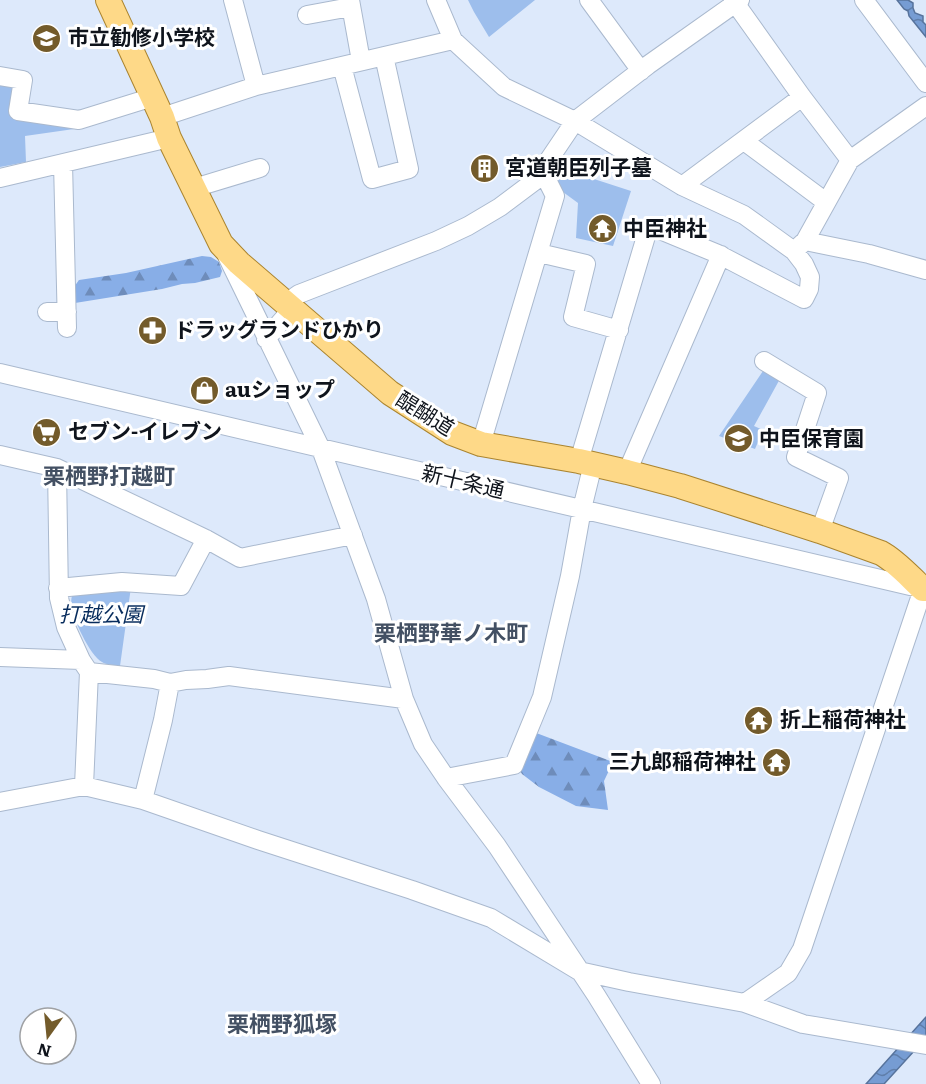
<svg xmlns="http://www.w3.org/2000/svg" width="926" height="1084" viewBox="0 0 926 1084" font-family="Literata,'Noto Sans JP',serif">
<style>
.forest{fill:url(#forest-firs)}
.park{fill:#9dbeec}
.water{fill:url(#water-waves);stroke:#57739c;stroke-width:1.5}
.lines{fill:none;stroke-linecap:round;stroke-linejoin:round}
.minor-casing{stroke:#aab9ce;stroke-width:20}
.major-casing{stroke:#aa842f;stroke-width:26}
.minor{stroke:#fff;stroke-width:18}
.major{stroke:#fed988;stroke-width:24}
.labels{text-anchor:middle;stroke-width:6;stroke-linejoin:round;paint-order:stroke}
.poi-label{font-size:21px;font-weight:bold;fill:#0f141c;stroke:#fff;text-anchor:start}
.street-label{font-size:21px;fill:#0f141c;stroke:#fff}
.park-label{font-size:21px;font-style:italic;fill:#062b5c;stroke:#fff}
.neighbourhood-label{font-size:22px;font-weight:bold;fill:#435063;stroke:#fff}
</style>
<defs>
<pattern id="forest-firs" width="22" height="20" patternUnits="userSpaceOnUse" patternTransform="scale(1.5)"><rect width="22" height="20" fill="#88aee7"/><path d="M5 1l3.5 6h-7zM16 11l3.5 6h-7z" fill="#6e8cba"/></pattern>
<pattern id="water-waves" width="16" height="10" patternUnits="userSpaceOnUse" patternTransform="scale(1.5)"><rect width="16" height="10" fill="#769cd3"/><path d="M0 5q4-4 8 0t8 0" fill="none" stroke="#5f7eaa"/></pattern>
</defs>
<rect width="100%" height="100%" fill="#dde9fb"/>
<path class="forest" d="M202 256 211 257 219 262 222 271 220 277 195 283 182 284 162 289 75 303 74 287 79 280 126 273Z
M531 731 613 762 604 781 608 810 576 806 539 787 522 774 517 765Z"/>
<path class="park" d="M468 0H535L489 37 474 12Z
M0 80 14 83 13 115 74 129 25 136 26 162 0 167Z
M557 167 631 191 613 246 576 238 578 203 563 192 554 179Z
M763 371 781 377 754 426 763 430 755 449 719 436Z
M131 587 120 666C115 665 106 665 102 662 89 655 67 609 72 596Z"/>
<path class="water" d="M897 0H908L913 3V8L915 13 923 16V22L926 25V37L909 16 908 11 904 9Z
M926 1017V1038L884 1084H866Z"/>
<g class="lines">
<defs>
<path id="minor" d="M233 0 256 86
M350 0 361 61
M436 0 453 40 504 87 575 121 682 186 744 215 794 251 804 264 810 277 809 289 804 299 718 254 660 230 651 228 647 233 579 461
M589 0 641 71
M733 0 802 97 850 160
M864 0 926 83
M307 15 351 7
M342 66 372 179 409 169 384 56
M0 76 23 80 18 111 79 120 153 97
M162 117 256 86 453 40
M744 141 826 202
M63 163 67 328
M0 178 169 138
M682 186 802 97
M194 188 260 168
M805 241 869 254 926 270
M794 251 805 241 850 160 926 106
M539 253 586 264 573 317 619 330
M227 256 321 449 376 599 404 699 423 744 446 778 497 846 596 995 651 1084
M286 303 299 294 436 241 468 226 500 207 544 174
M47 312H67
M266 339 292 309
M764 361 817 393 796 457 839 478 820 531
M0 373 923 589 802 949 788 973 745 1003
M481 444 555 196 544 174 546 164 575 121 648 65 740 0
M0 455 57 468 206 539 240 558 353 535
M57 468 59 598 66 627 81 660 89 672 84 786
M627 472 721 255
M58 588 122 582 181 586 206 539
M0 657 81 660
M89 672 154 679 170 683 186 680 207 679 229 676 404 699
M446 778 514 765 542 697 570 576 582 509 593 464
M143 800 163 720 170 683
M0 802 84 786 143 800 258 840 412 890 491 918 579 971 629 982 745 1003 803 1024 926 1045"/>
<path id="major" d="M108 0 162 117 169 138 221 244 239 263 390 393 452 433 481 444 579 461 627 472 680 486 820 531 881 553C896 561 910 577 923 589H926"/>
</defs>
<use href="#minor" class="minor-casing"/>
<use href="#major" class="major-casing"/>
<use href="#minor" class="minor"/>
<use href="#major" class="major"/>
</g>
<defs>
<symbol id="school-disc" viewBox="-11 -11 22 22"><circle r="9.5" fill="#735b2b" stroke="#fff"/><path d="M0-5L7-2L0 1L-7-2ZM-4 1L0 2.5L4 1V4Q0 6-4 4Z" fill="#fff"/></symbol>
<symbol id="building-disc" viewBox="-11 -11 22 22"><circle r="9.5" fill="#735b2b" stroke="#fff"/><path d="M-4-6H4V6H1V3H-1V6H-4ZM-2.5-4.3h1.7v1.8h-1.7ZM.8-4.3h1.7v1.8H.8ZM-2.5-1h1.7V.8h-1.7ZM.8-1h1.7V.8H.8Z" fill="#fff"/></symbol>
<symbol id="temple-disc" viewBox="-11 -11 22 22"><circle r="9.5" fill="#735b2b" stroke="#fff"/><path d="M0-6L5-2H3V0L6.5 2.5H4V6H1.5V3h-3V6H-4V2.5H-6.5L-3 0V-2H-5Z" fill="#fff"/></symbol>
<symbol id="pharmacy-disc" viewBox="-11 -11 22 22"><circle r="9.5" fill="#735b2b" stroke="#fff"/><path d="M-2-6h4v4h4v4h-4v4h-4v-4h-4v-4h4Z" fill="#fff"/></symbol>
<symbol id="shop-disc" viewBox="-11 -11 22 22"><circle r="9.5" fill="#735b2b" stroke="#fff"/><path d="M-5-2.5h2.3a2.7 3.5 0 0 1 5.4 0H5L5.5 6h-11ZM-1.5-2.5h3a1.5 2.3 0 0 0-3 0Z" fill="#fff"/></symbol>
<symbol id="supermarket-disc" viewBox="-11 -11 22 22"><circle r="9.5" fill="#735b2b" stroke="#fff"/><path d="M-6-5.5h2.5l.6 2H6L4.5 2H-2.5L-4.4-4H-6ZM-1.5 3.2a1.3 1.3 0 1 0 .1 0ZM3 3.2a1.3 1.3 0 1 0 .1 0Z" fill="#fff"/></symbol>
</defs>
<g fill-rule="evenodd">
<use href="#school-disc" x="30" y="22" width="33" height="33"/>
<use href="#building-disc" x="468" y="152" width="33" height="33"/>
<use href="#temple-disc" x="586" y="212" width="33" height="33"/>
<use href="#pharmacy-disc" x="136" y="314" width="33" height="33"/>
<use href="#shop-disc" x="188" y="374" width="33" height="33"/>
<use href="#supermarket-disc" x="30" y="416" width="33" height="33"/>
<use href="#school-disc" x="722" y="422" width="33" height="33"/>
<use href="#temple-disc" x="742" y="704" width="33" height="33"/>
<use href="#temple-disc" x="760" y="746" width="33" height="33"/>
</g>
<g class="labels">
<g class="poi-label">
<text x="68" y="45">市立勧修小学校</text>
<text x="505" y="175">宮道朝臣列子墓</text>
<text x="623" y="236">中臣神社</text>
<text x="174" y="337">ドラッグランドひかり</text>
<text x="225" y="397">auショップ</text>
<text x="68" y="439">セブン-イレブン</text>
<text x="759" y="446">中臣保育園</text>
<text x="780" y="727">折上稲荷神社</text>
<text x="756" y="769" text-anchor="end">三九郎稲荷神社</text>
</g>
<g class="street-label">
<text transform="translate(425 414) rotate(32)" y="7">醍醐道</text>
<text transform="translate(463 482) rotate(13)" y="7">新十条通</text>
</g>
<g class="park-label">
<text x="101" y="622">打越公園</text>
</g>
<g class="neighbourhood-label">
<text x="109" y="484">栗栖野打越町</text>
<text x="451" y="641">栗栖野華ノ木町</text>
<text x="282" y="1032">栗栖野狐塚</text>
</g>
</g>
<g transform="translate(48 1036) rotate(195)"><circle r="28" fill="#ffffff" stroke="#9fa1a4" stroke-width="1.5"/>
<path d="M0-4.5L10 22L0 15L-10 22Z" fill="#735b2b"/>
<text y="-9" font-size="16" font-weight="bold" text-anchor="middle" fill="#0f141c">N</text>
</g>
</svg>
